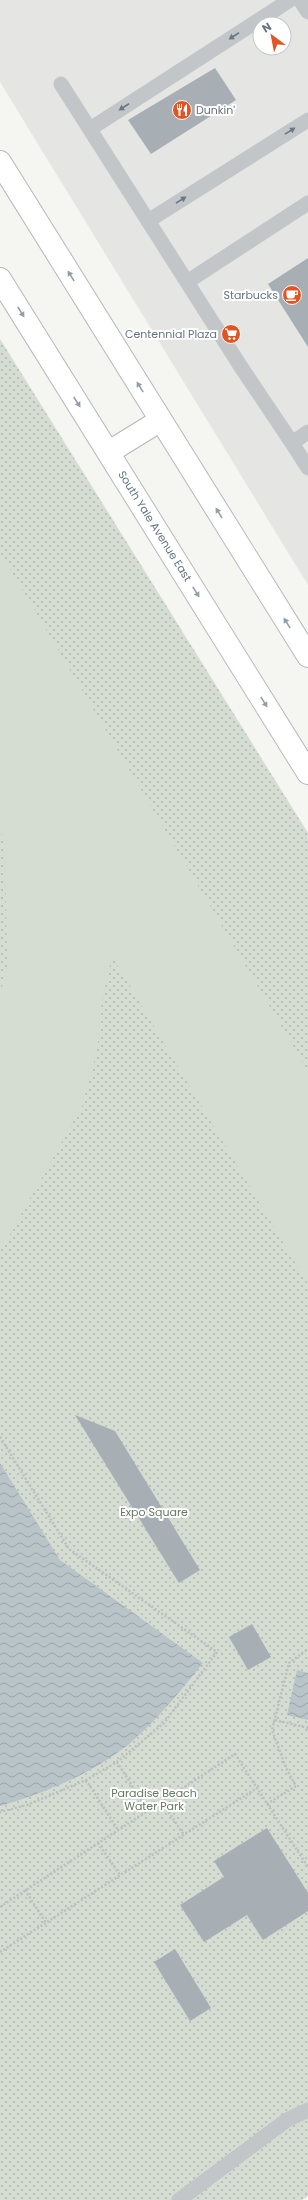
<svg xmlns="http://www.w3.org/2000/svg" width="308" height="2200" viewBox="0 0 308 2200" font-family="Poppins,sans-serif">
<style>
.built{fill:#e5e6e4;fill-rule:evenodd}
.park{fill:url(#park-dots)}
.pitch{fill:#d5dcd2}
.water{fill:url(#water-waves)}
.building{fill:#a7afb4}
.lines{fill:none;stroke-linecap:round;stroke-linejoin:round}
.secondary-casing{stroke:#b4b9be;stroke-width:24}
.path{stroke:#bcbec0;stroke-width:2.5;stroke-dasharray:2 2;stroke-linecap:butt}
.service{stroke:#c2c6c9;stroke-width:15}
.secondary{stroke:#fff;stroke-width:22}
.oneway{fill:#697886}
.oneway2{fill:#929ea8}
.labels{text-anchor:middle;stroke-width:4;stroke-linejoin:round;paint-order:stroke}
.poi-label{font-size:11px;fill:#647482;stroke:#fff;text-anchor:end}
.street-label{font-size:11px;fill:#647482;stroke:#fff}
.park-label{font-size:11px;fill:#667962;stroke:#fff}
</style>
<defs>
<pattern id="park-dots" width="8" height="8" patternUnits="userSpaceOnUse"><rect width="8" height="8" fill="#d5dcd2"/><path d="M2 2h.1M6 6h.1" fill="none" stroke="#b0b7b0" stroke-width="1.8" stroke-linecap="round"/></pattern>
<pattern id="water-waves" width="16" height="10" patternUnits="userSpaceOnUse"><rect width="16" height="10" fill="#b9c4c8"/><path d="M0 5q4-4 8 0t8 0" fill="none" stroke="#9aa4a8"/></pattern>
</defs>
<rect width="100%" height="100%" fill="#f5f5f1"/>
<path class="built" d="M0 0H308V585L0 82ZM260 24H284V48H260Z"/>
<path class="park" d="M0 339 308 833V2196L302 2200H0Z"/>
<path class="pitch" d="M0 552 308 1071V1284L112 956 102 1001 97 1052 82 1106 0 1252V995L7 965 6 896 3 842 0 827Z"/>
<path class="water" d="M0 1463 60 1560 203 1663C181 1691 157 1720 129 1744 92 1774 45 1793 0 1806Z
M297 1670 308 1673V1720L287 1715Z"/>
<path class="building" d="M215 68 236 100 151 154 128 120Z
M308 258V347L268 284Z
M75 1415 115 1431 200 1570 179 1583Z
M252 1624 271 1657 248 1670 229 1637Z
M267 1828 308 1893V1911L263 1940 247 1915 204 1942 180 1905 224 1877 214 1861Z
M175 1949 211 2008 190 2021 154 1962Z"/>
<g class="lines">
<defs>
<path id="secondary" d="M0 162 308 656
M0 279 308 773
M109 452 161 420"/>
</defs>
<use href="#secondary" class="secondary-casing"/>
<path class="path" d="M0 1437 69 1549 217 1652 164 1723 117 1762 86 1780 27 1805 0 1812
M275 1720 308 1728
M117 1762 148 1811
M86 1780 118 1830
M162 1802 184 1835
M267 1804 296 1786 286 1768 272 1730 289 1663 308 1649
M98 1843 120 1875
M25 1890 46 1923
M0 1907 235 1754 308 1867
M0 1952 257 1788"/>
<path class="service" d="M300 0 308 12
M61 84 241 367 292 443 308 432
M90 129 290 0
M148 221 308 120
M187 282 308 203
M292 443 308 468
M179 2200 287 2120 308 2110"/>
<use href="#secondary" class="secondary"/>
</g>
<defs><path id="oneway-solid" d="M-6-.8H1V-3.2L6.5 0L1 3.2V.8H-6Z"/></defs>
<g class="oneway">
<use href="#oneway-solid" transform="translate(234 36) rotate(147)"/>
<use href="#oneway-solid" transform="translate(124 107) rotate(147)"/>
<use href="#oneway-solid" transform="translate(290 131) rotate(-32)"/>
<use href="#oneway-solid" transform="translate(181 200) rotate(-32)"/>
</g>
<g class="oneway2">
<use href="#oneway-solid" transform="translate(71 276) rotate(-122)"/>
<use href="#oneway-solid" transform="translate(21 312) rotate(58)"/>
<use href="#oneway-solid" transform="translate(140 387) rotate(-122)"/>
<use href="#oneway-solid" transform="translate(77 402) rotate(57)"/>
<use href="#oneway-solid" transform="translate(219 513) rotate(-122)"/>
<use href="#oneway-solid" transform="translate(196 592) rotate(58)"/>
<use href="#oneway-solid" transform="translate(287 623) rotate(-122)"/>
<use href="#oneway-solid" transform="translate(264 702) rotate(58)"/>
</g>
<defs>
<symbol id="restaurant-disc" viewBox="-11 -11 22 22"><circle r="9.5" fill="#e25423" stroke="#fff"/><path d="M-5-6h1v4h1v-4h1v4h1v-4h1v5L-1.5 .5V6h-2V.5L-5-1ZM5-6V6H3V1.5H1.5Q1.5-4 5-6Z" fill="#fff"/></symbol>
<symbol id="cafe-disc" viewBox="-11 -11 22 22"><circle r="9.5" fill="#e25423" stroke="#fff"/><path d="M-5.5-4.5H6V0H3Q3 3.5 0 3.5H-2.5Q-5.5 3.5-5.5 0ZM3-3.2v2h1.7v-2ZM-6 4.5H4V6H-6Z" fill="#fff"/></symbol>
<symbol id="supermarket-disc" viewBox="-11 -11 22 22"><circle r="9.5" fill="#e25423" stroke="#fff"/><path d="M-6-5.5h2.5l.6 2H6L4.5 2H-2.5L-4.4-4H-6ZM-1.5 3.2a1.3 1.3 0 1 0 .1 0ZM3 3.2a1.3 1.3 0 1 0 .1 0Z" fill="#fff"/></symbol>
</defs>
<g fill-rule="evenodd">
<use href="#restaurant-disc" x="171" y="99" width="22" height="22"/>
<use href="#cafe-disc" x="281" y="284" width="22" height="22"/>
<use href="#supermarket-disc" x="220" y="323" width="22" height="22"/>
</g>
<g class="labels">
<g class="poi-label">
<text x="196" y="114" text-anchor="start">Dunkin'</text>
<text x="278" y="299">Starbucks</text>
<text x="217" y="338">Centennial Plaza</text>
</g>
<g class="street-label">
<text transform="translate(155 526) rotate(58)" y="4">South Yale Avenue East</text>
</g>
<g class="park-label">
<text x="154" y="1516">Expo Square</text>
<text x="154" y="1797">Paradise Beach<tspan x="154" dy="13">Water Park</tspan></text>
</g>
</g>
<g transform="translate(272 36) rotate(328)"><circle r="19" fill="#ffffff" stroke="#c1c7cd"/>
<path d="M0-3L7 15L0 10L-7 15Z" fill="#e25423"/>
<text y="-6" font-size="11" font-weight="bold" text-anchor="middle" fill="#647482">N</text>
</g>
</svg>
